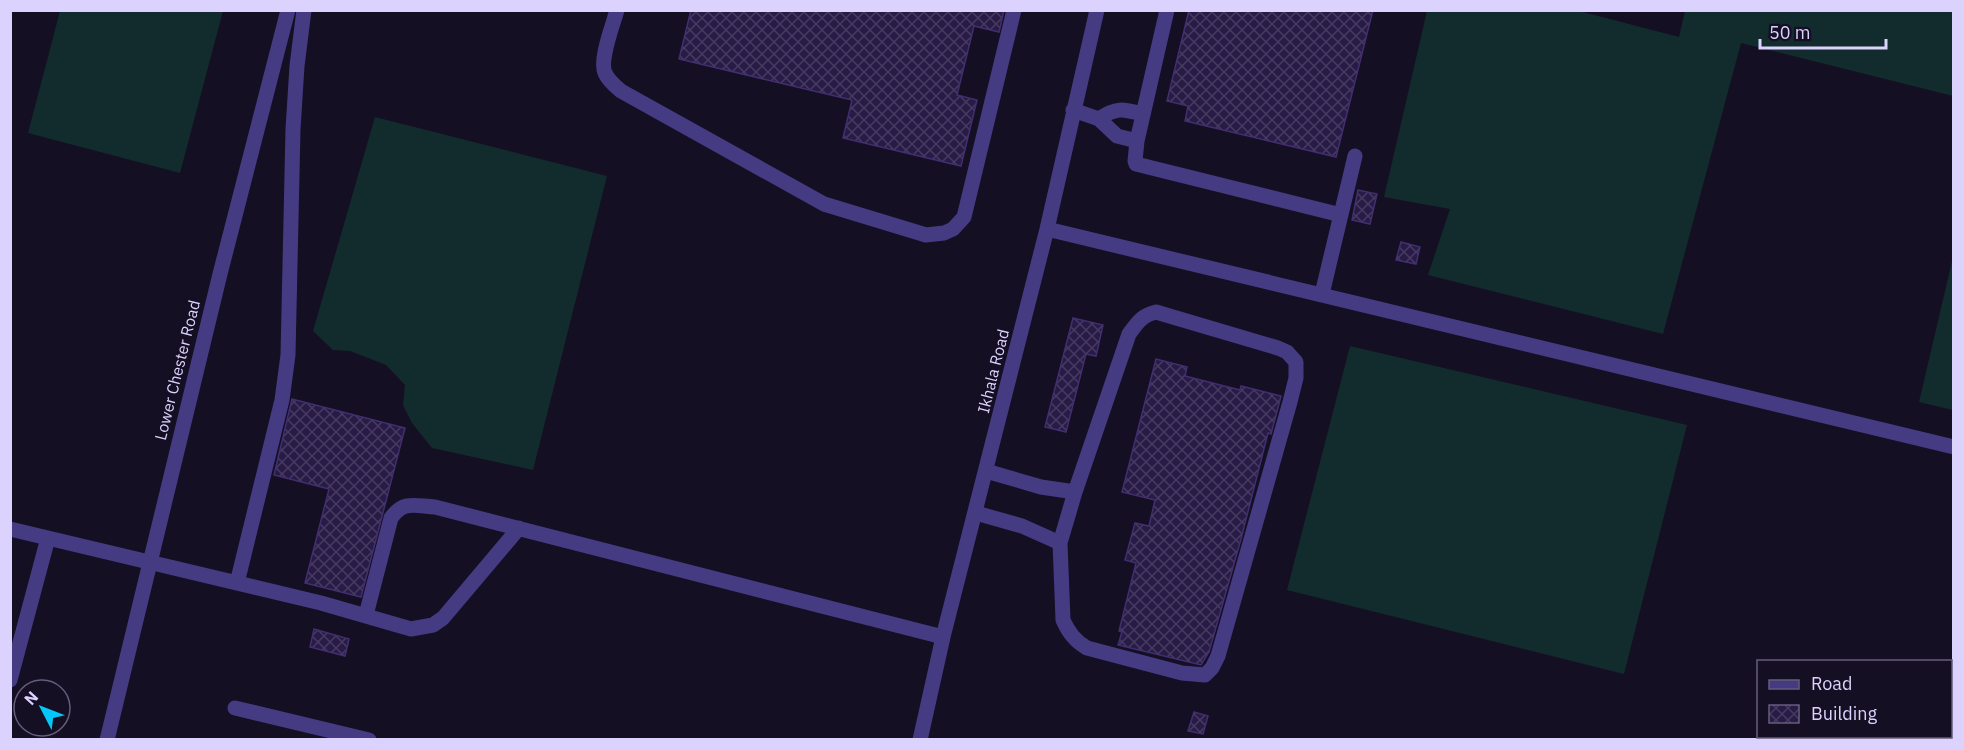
<svg xmlns="http://www.w3.org/2000/svg" width="1964" height="750" viewBox="0 0 1964 750" font-family="'IBM Plex Sans',sans-serif">
<style>
.grass{fill:#122c2e}
.building{fill:url(#building-cross-hatch);stroke:#422e70;stroke-width:1.5}
.lines{fill:none;stroke-linecap:round;stroke-linejoin:round}
.minor{stroke:#453b82;stroke-width:15}
.labels{text-anchor:middle;stroke-width:6;stroke-linejoin:round;paint-order:stroke}
.street-label{font-size:16px;fill:#dcd2fe;stroke:#150f24}
</style>
<defs>
<pattern id="building-cross-hatch" width="8" height="8" patternUnits="userSpaceOnUse" patternTransform="scale(1.5)"><rect width="8" height="8" fill="#281b45"/><path d="M0 0l8 8M0 8l8-8" fill="none" stroke="#473b61"/></pattern>
</defs>
<rect width="100%" height="100%" fill="#150f24"/>
<path class="grass" d="M60 11H223L180 173 28 133Z
M1427 11H1579L1679 37 1685 11H1953V96L1741 43 1663 334 1428 275 1450 209 1384 197Z
M375 117 607 176 533 470 432 448 412 423 403 405 405 385 386 365 350 351 333 350 313 331Z
M1953 257 1954 410H1953L1919 402Z
M1350 346 1687 425 1624 674 1287 590Z"/>
<path class="building" d="M691 10H1004L999 32 974 26 957 95 977 100 961 166 843 138 852 100 679 59Z
M1189 10H1373L1336 157 1185 121 1188 106 1167 101Z
M1358 190 1377 194 1370 224 1352 220Z
M1401 242 1420 247 1416 264 1396 260Z
M1073 318 1103 325 1096 356 1086 354 1066 432 1045 427Z
M1156 359 1187 367 1185 376 1240 390 1241 386 1281 396 1271 434 1268 433 1241 539 1209 652 1201 665 1118 645 1122 632 1119 631 1136 563 1125 560 1135 523 1149 526 1155 500 1122 492Z
M292 399 405 428 361 597 305 583 329 489 274 475Z
M314 629 349 639 345 656 310 647Z
M1194 712 1208 716 1203 734 1188 731Z"/>
<g class="lines">
<path class="minor" d="M617 10C613 25 599 60 605 73 608 80 615 86 621 91L824 204 926 235 944 233 953 229 964 217 1014 10
M1167 10 1137 141 1135 161 1136 164 1341 215
M1073 110 1099 119 1117 136 1137 141
M1099 119C1116 107 1123 109 1142 114
M1047 229 1954 447
M1322 294 1355 156
M986 471 1041 487 1075 492 1129 334C1137 323 1142 315 1156 312L1278 348 1287 352 1296 362V378L1290 402 1218 656 1212 668 1205 675 1182 673 1087 648C1075 641 1069 633 1063 620L1060 543 1075 492
M976 513 1022 526 1060 543
M10 529 321 603 411 629 433 625 443 618 519 528
M237 583 282 400 288 355 293 129 297 66 304 10
M366 615 391 518C404 500 415 506 435 507L943 637
M10 680 48 538
M235 708 369 740
M107 740 220 274 288 10
M920 740 943 637 1047 229 1097 10"/>
</g>
<g class="labels">
<g class="street-label">
<text transform="translate(177 370) rotate(-76)" y="6">Lower Chester Road</text>
<text transform="translate(993 371) rotate(-76)" y="6">Ikhala Road</text>
</g>
</g>
<rect width="1964" height="750" fill="none" stroke="#dcd2fe" stroke-width="24"/>
<rect x="1757" y="660" width="195" height="78" fill="#150f24" stroke="#655d7b" stroke-width="1.5"/>
<rect x="1769" y="680" width="30" height="9" fill="#453b82" stroke="#655d7b" stroke-width="1.5"/>
<text x="1811" y="690" font-size="18" fill="#dcd2fe">Road</text>
<rect x="1769" y="705" width="30" height="18" fill="url(#building-cross-hatch)" stroke="#655d7b" stroke-width="1.5"/>
<text x="1811" y="720" font-size="18" fill="#dcd2fe">Building</text>
<g transform="translate(42 708) rotate(312)"><circle r="28" fill="#150f24" stroke="#655d7b" stroke-width="1.5"/>
<path d="M0-4.5L10 22L0 15L-10 22Z" fill="#05c6f8"/>
<text y="-9" font-size="16" font-weight="bold" text-anchor="middle" fill="#dcd2fe">N</text>
</g>
<path d="M1760 39v9h126v-9" fill="none" stroke="#dcd2fe" stroke-width="3"/>
<text x="1769" y="39" font-size="18" fill="#dcd2fe" stroke="#150f24" stroke-width="4.5" paint-order="stroke">50 m</text>
</svg>
